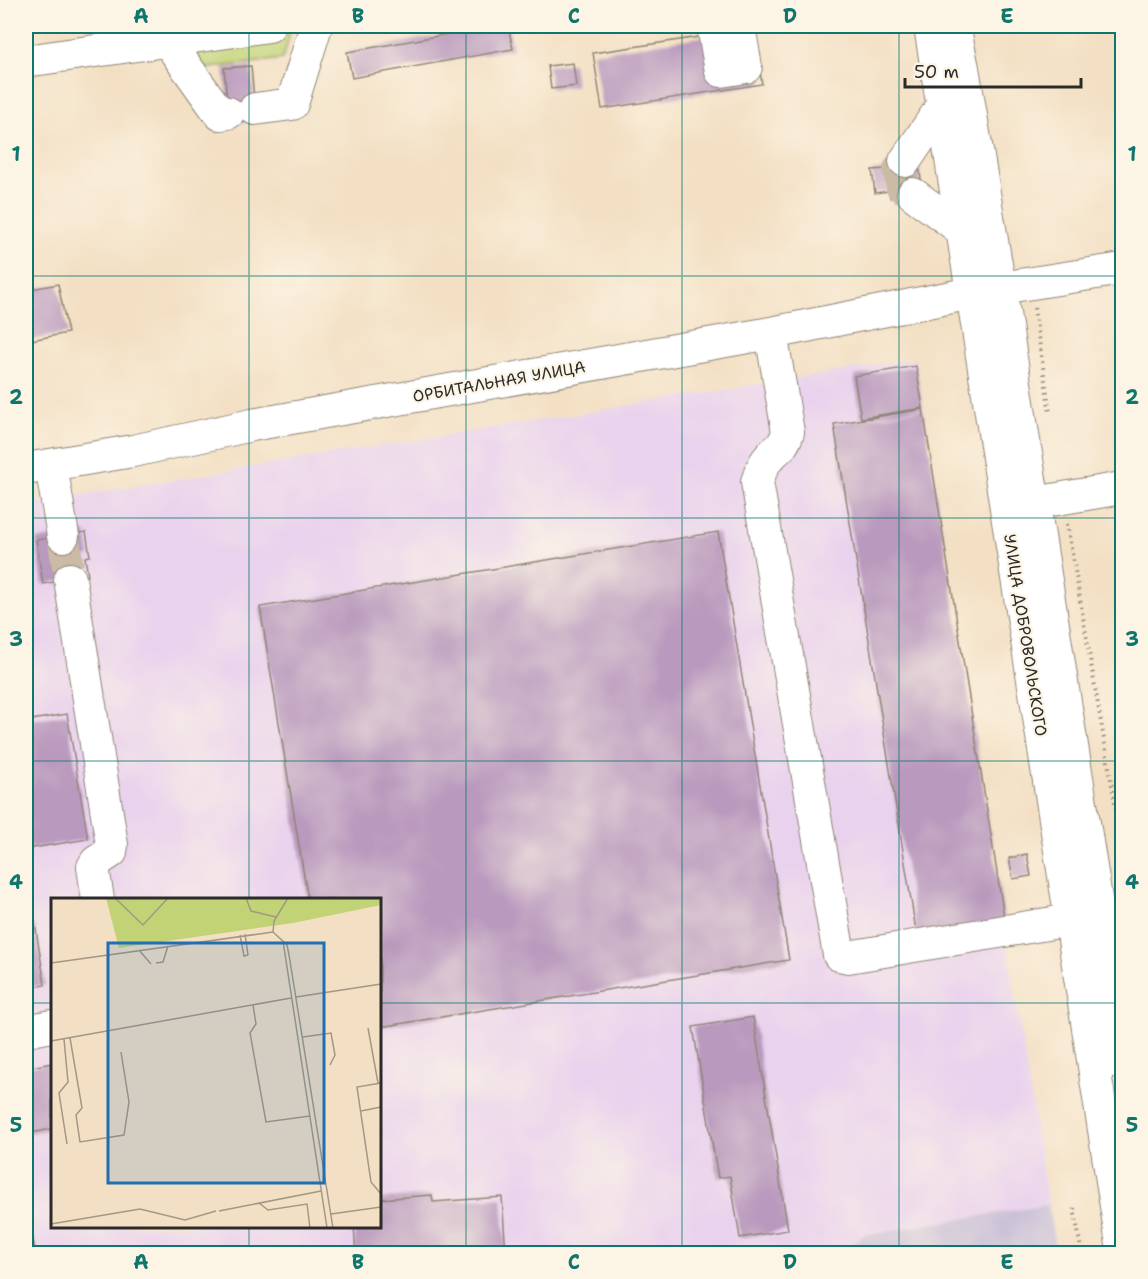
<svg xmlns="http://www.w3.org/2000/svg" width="1148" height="1279" viewBox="0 0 1148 1279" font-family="'Shantell Sans',sans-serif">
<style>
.built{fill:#e9d2ed;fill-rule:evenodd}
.industrial{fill:#c9bfd7}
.green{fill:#c1d375;stroke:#767f50;stroke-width:1.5}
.building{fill:#b999bd}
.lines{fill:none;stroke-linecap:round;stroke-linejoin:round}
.minor-tunnel{stroke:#cbbba5;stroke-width:32;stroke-dasharray:32 16;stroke-linecap:butt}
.minor-casing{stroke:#8f8577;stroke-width:34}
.path{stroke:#8f8577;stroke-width:4;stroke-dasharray:1.5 4.5;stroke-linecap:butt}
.minor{stroke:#fff;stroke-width:32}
.grid{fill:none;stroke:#0f766e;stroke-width:1.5;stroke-opacity:0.55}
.labels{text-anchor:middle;stroke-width:4.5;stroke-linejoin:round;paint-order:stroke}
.street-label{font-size:16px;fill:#2b2b2b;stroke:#fcf5e5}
.inset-road{fill:none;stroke:#a39786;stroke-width:1.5}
.view{fill:#1f6fb2;fill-opacity:0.15;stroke:#1f6fb2;stroke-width:3}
.inset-edge{fill:none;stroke:#2b2b2b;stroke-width:3}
.neatline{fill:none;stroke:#0f766e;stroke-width:2}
.grid-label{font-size:20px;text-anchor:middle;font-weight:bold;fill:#0f766e}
</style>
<rect width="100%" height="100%" fill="#fcf5e5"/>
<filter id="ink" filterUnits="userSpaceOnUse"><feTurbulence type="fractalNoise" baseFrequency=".0167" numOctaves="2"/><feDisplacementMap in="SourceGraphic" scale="12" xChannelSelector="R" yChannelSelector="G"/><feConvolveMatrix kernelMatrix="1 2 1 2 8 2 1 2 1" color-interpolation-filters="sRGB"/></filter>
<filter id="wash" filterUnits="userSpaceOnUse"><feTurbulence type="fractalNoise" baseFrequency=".008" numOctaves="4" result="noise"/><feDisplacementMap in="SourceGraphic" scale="24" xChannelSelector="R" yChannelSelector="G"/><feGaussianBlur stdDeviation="1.35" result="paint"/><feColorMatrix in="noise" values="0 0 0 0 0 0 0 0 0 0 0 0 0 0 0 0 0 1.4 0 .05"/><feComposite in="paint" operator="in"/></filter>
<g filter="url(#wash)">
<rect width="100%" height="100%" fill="#f3dfc3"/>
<path class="built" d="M915 359 1048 1205 864 1235 848 1250 823 1254H26V504ZM52 900H380V1226H52Z"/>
<path class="industrial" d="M1048 1205 1056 1253H823L848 1250 863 1235Z"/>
<path class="green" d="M291 27 287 45 282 59 202 69 186 43Z"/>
<g id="blocks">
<path class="building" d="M494 26H508L513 49 352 78 347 52Z
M753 29 762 84 602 109 593 53Z
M573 63 576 86 551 89 548 66Z
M251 66 256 121 229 124 224 68Z
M918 159 923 193 890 198 889 191 875 193 872 170 885 169V165Z
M58 284 68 333 26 341V290Z
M916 366 923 408 861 418 854 376Z
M923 409 1005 923 917 937 834 424Z
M86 532 90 556 85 557 88 576 43 584 36 540Z
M718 532 789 960 380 1027V900H308L260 607Z
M67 714 88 839 26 849V721Z
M1027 854 1031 876 1013 879 1009 858Z
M35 924 45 985 26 988V925Z
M753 1017 788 1230 740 1238 730 1176 718 1178 693 1027Z
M52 1063V1129L26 1134V1068Z
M432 1195 433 1202 502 1197 506 1254H356L354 1226H380V1199Z
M29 1220 36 1254H26V1221Z"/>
</g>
</g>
<g filter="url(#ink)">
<use href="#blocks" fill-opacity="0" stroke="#8f8577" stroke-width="1.5"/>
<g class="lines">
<path class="minor-tunnel" d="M905 161 899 170 902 187 913 194
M63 536 70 579"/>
<defs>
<path id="minor" d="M713 26 721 71 746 67 739 26
M930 26 1122 1244
M954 26 963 68 1000 288 1122 1064
M167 40 220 114 228 113
M26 61 269 26
M255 109 292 104 316 26
M905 161 943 105
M913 194 962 230
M1000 288 1122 269
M771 333 788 432C782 452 774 448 765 463 761 469 759 476 757 482L839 955 848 957 1071 920
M51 465 63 536
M26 469 133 451 252 425 771 333 972 293
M1034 503 1122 488
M70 579 112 845 111 852 96 862 93 867 98 900
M26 1031 52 1026"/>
</defs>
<use href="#minor" class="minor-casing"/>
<path class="path" d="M1034 308 1050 413
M1067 524 1122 844
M1074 1208 1082 1254"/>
<use href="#minor" class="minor"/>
</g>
</g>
<path class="grid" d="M249 26V900M466 26V1254M682 26V1254M899 26V1254M26 276H1122M26 518H1122M26 761H1122M26 1003H52M380 1003H1122M249 1226V1254"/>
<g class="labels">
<g class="street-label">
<text transform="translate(499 381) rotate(-10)" y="6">ОРБИТАЛЬНАЯ УЛИЦА</text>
<text transform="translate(1026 635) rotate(81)" y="6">УЛИЦА ДОБРОВОЛЬСКОГО</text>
</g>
</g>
<g transform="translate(51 898)">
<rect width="330" height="330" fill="#f3dfc3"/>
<path d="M55 0H330V7L242 25 68 50Z" fill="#c1d375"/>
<path class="inset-road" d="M64 0 92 27 117 0M195 0 200 13 225 19M222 34 236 47 238 57 282 330M222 34 223 23 237 0M194 36 197 57M189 37 193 58 197 57M232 43 276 330M88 52 100 66M0 65 222 34M105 65 112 64 117 48M245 99 330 86M202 107 205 126 199 135 215 224 259 218M317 130 327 185M252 139 280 135 284 157 279 167M19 140 31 210 25 217 29 244 73 237 78 204 70 154M13 141 17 184 8 195 16 246M0 143 240 100M330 185 306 189 320 284 330 296M310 213 330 209M208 305 217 312 256 306 259 330M168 313 270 293M280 316 330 309M0 326 89 311 134 322 165 313"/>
<path class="view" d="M57 45H273V285H57Z"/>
<rect width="330" height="330" class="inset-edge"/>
</g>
<rect width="1148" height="1279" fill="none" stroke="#fcf5e5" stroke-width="66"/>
<path d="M905 78v9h176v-9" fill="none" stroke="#2b2b2b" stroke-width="3"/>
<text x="914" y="78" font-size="18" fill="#2b2b2b" stroke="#fcf5e5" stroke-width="4.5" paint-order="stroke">50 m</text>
<rect x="33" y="33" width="1082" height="1213" class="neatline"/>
<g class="grid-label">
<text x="141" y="23">A</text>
<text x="358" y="23">B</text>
<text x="574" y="23">C</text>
<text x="790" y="23">D</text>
<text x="1007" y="23">E</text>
<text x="16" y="161">1</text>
<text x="1132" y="161">1</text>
<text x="16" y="404">2</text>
<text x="1132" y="404">2</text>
<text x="16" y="646">3</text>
<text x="1132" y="646">3</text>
<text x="16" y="889">4</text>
<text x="1132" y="889">4</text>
<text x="16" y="1132">5</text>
<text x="1132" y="1132">5</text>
<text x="141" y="1269">A</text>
<text x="358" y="1269">B</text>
<text x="574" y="1269">C</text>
<text x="790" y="1269">D</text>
<text x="1007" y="1269">E</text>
</g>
</svg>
